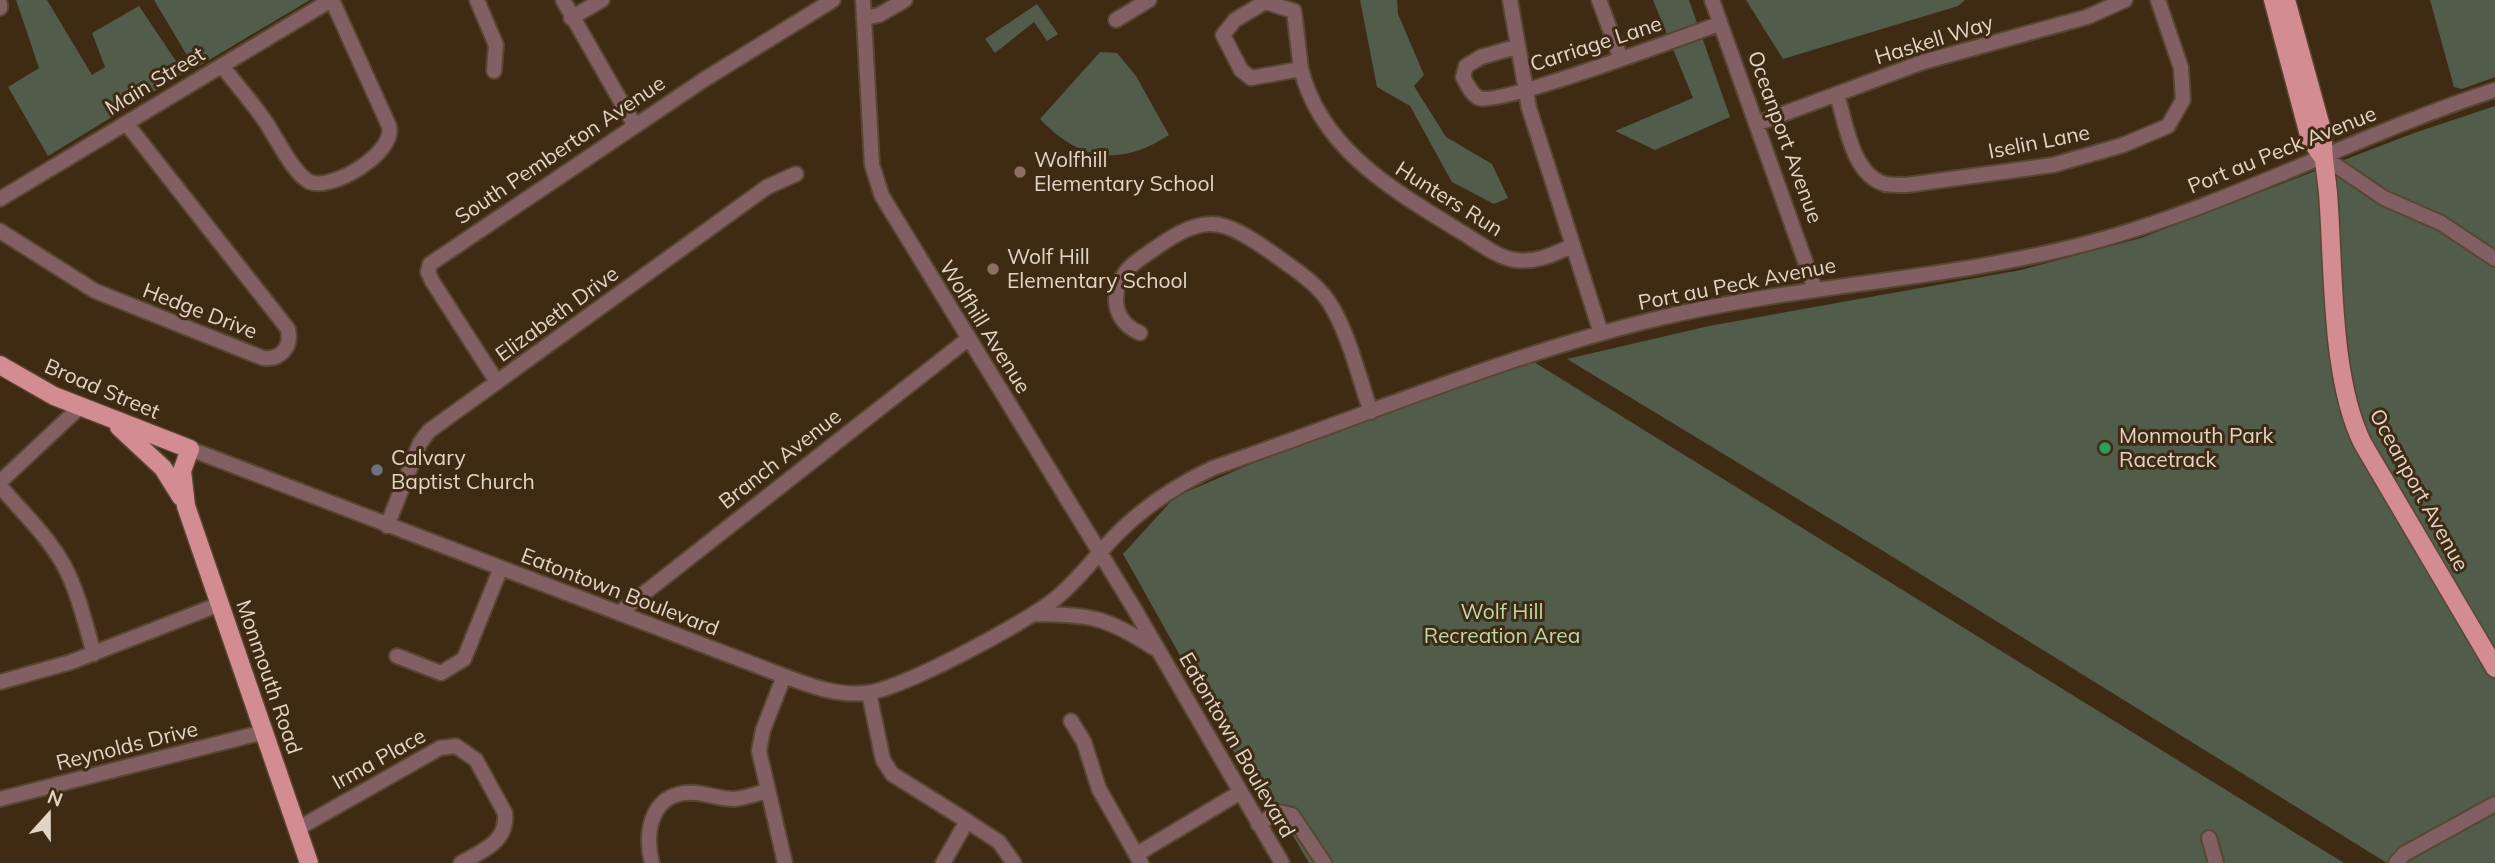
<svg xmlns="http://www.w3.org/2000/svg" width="2495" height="863" viewBox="0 0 2495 863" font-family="Mulish,sans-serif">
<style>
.green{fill:#515c4b}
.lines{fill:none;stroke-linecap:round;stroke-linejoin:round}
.minor-casing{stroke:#594631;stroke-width:18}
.major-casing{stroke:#594631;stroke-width:21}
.minor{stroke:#825f62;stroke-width:14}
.major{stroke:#d48c93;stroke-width:18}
.education-dot{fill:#8d6e63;stroke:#3f2b14;stroke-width:2.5}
.leisure-dot{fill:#2e9e5b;stroke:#3f2b14;stroke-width:2.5}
.worship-dot{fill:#6b7280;stroke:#3f2b14;stroke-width:2.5}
.labels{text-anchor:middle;stroke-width:6;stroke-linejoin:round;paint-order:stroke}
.street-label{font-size:21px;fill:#e2d5c7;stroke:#3f2b14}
.poi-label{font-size:21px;fill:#e2d5c7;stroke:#3f2b14;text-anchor:start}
.park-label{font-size:21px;fill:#bbd9a9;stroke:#3f2b14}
</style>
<rect width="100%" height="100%" fill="#3f2b14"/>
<path class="green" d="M16 0H47L92 75 105 67 92 33 139 6 184 73 48 156 8 87 39 68Z
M154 0H310L199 66 191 62Z
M1360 0H1397L1398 14 1424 75 1414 86 1446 137 1492 164 1508 198 1494 204 1452 182 1410 106 1377 87Z
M1653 0H1689L1730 117 1655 150 1615 131 1693 98Z
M1746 0H1965L1958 6 1783 59Z
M2430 0H2495V77L2462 89 2454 87Z
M1037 4 1058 34 1047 41 1034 22 995 53 985 39Z
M1100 52 1117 53 1136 76 1169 135C1120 167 1080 161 1040 119Z
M2495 106V863H2387L1875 546 1567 359 1709 326 2021 270 2141 238 2414 133Z
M1534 362 2344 863H1309L1279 812 1264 805 1123 554 1175 497 1317 435Z"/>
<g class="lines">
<defs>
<path id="minor" d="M477 0 496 45 494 71
M563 0 635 126
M863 0 872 165 882 196 1135 610 1282 863
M1510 0 1529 108 1601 333
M1599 0 1621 59
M1712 0 1815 289
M1265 2 1294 11 1301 69 1251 78 1241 70 1223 35 1235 20Z
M0 4V8
M571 18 602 0
M864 18 879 15 905 0
M1116 20 1149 0
M1516 47 1481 57 1466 66 1463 77C1467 84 1471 94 1479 98 1499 106 1688 35 1719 24
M222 66C236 84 252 102 265 121 276 137 294 175 310 182 332 191 396 153 389 126L332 0
M1301 69C1321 149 1393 190 1458 230 1476 240 1495 257 1515 260 1536 263 1554 254 1572 246
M1837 95C1846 123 1852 175 1885 184 1892 185 1900 185 1907 185L2053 165 2123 145 2168 126 2183 100 2181 68 2158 0
M1756 124 1923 62 2087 17 2125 0
M2322 156 2384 198 2441 223 2495 259
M0 199 331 0
M0 231 95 291 263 358C281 360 292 347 288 329L126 123
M1140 333C1107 319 1110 281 1137 261 1205 212 1215 212 1282 260 1300 273 1320 286 1332 307 1350 338 1359 378 1371 412
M497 382 432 281 428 272 430 264 705 79 833 0
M190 449 784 676C811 686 837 696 866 693 903 689 1025 623 1055 599 1079 580 1096 555 1118 533 1146 505 1177 485 1213 468 1362 417 1508 354 1660 318 1802 284 1951 280 2092 242 2230 205 2359 134 2495 90
M0 482 80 407
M0 486C21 511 45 533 62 562 78 590 85 623 94 654
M387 526 420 443 429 431 767 187 796 174
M619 613 968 339
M1033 614C1091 615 1105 616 1154 648
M397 656 441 673 464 659 500 570
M784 676 763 730 759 751 785 863
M0 682 71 662 220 604
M869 693 883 760 892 774 967 821
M1071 721 1084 742 1099 789 1141 863
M0 799 264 732
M1258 824 1279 812 1292 815 1324 863
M297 829 440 748 456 746 476 760 505 813C508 842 482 851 461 863
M2209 838 2216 863
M1137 854 1239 793
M652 863C643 830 653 789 696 793 709 794 721 799 734 799 745 798 756 794 767 791
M943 863 967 821 999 842 1014 863
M2396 863 2404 854 2495 804"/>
<path id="major" d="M2273 0 2310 139 2322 156
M2286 0 2323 134C2322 154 2326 172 2328 193 2334 267 2330 379 2363 444L2495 668
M0 365 54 396 190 449 182 471 186 506 309 863
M119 427 163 468 181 497"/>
</defs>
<use href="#minor" class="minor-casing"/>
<use href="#major" class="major-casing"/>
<use href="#minor" class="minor"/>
<use href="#major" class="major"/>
</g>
<g class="education-dot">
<circle cx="1020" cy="172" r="7"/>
<circle cx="993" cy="269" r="7"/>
</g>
<circle class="leisure-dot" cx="2105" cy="448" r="7"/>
<circle class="worship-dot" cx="377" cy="470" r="7"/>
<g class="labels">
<g class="street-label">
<text transform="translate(1934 40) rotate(-17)" y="7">Haskell Way</text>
<text transform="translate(1596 44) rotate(-18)" y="7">Carriage Lane</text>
<text transform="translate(155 81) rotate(-31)" y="7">Main Street</text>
<text transform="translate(1785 137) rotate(70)" y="7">Oceanport Avenue</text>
<text transform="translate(2039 142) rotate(-11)" y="7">Iselin Lane</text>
<text transform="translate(560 150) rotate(-34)" y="7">South Pemberton Avenue</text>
<text transform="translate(2282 150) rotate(-22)" y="7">Port au Peck Avenue</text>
<text transform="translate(1449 199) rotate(32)" y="7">Hunters Run</text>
<text transform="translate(1737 284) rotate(-11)" y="7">Port au Peck Avenue</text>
<text transform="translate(200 311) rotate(21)" y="7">Hedge Drive</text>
<text transform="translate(557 314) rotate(-36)" y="7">Elizabeth Drive</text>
<text transform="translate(985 327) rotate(58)" y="7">Wolfhill Avenue</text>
<text transform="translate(102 389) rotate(23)" y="7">Broad Street</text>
<text transform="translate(780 459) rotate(-38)" y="7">Branch Avenue</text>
<text transform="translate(2419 490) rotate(61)" y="7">Oceanport Avenue</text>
<text transform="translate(620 592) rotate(21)" y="7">Eatontown Boulevard</text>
<text transform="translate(269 677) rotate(71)" y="7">Monmouth Road</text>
<text transform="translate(1237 745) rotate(60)" y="7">Eatontown Boulevard</text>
<text transform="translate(127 746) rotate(-14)" y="7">Reynolds Drive</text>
<text transform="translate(379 759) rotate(-29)" y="7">Irma Place</text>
</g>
<g class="poi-label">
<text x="1034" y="167">Wolfhill<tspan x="1034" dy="24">Elementary School</tspan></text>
<text x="1007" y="264">Wolf Hill<tspan x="1007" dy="24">Elementary School</tspan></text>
<text x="2119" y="443">Monmouth Park<tspan x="2119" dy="24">Racetrack</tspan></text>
<text x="391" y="465">Calvary<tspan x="391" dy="24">Baptist Church</tspan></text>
</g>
<g class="park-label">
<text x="1502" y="619">Wolf Hill<tspan x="1502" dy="24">Recreation Area</tspan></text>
</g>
</g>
<g transform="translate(49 814) rotate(21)" stroke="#3f2b14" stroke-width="5" paint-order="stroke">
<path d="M0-5L12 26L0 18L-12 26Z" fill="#e2d5c7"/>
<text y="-10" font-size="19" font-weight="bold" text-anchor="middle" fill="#e2d5c7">N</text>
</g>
</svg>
